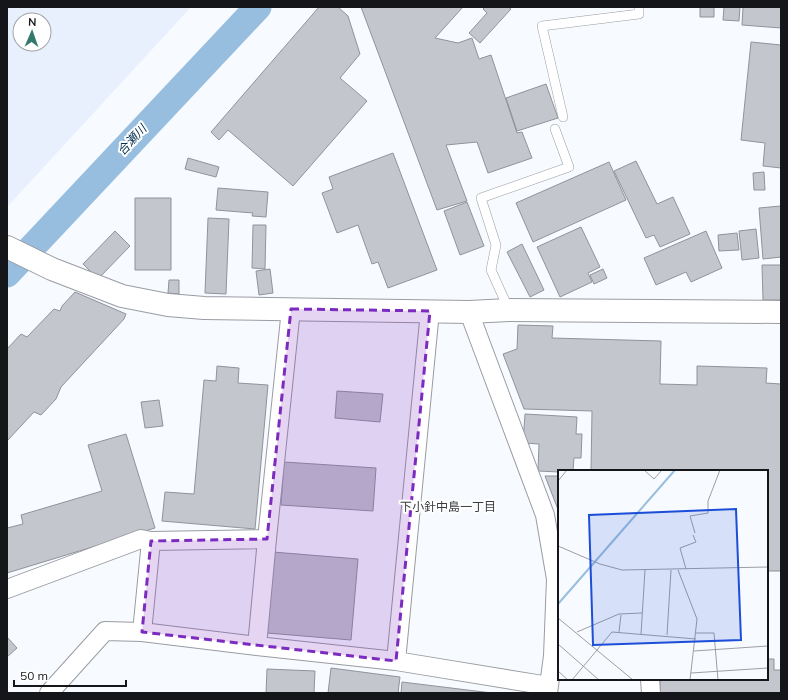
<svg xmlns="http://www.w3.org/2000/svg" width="788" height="700" viewBox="0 0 788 700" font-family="Mulish,'Noto Sans JP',sans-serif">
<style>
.built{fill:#e9f0fd;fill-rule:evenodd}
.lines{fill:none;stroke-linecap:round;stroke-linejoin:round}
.river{stroke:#97bede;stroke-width:27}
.building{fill:#c3c6cc;stroke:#909399}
.lane-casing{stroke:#999ca2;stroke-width:10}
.street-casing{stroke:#999ca2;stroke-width:20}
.secondary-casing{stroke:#999ca2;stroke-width:24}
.lane{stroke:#fff;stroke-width:9}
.street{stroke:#fff;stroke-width:18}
.secondary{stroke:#fff;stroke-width:22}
.marked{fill:#7b2cbf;fill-opacity:0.2;stroke:#7b2cbf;stroke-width:3;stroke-dasharray:8 5;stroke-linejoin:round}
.labels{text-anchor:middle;stroke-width:4;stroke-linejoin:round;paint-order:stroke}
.water-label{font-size:12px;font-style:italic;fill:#002e4d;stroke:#fff}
.neighbourhood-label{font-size:12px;fill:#3a3c41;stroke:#fff}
.inset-river{fill:none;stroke:#97bede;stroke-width:2}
.inset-road{fill:none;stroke:#9d9fa3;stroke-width:1}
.view{fill:#1d4ed8;fill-opacity:0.15;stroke:#1d4ed8;stroke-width:2}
.inset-edge{fill:none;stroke:#151619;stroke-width:2}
</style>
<rect width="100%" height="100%" fill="#f7faff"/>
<path class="built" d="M7 7H191L7 207ZM20 20H44V44H20Z"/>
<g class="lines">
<path class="river" d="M7 274 258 7"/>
</g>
<path class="building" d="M319 7H338L348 16 360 54 340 78 367 101 293 186 228 130 219 140 211 132Z
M361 7H463L435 38 458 43 472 38 479 59 491 55 517 133 522 132 532 158 488 173 477 142 446 145 467 201 437 210Z
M485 7H508L511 9 480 43 469 33 487 13 483 9Z
M700 7H714V17H700Z
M724 7H740L739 21 723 20Z
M743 7H781V28L742 25Z
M751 42 781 45V168L763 166 765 143 741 140Z
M546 84 558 118 517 131 506 98Z
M393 153 437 270 388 288 378 262 372 264 358 225 337 233 322 193 333 189 329 177Z
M188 158 219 167 216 177 185 169Z
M636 161 657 204 673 197 690 234 660 247 654 235 646 238 614 171Z
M609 162 626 200 533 242 516 203Z
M764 172 765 190H754L753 173Z
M218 188 268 192 266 217 252 216 253 213 216 210Z
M135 198H171V270H135Z
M467 202 484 246 460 255 444 211Z
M781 206V257L763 259 759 208Z
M208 218 229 219 226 294 205 293Z
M253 225H266L265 269 252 268Z
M581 227 600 267 588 273 592 282 560 297 537 247Z
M756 229 759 258 742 260 739 231Z
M115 231 130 246 98 279 83 264Z
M706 231 722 268 691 282 686 272 656 285 644 258Z
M737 233 739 250 719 251 718 235Z
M522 244 544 290 530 297 507 252Z
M762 265H781V300H763Z
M270 269 273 293 259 295 256 271Z
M603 269 607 278 594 284 590 275Z
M169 280H179V294L168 293Z
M75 292 126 314 124 319 61 387 56 399 41 415 34 412 7 441V349L21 334 27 337 54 309 60 311 62 306Z
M518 325 553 326 552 338 661 341 660 384 697 385V366L767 368 766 383 781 384V571H767V471H591L592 411 524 409 503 354 517 349Z
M217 366 239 368 238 383 268 385 255 529 162 521 165 492 194 494 204 380 216 381Z
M337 391 383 394 380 422 335 418Z
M159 400 163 426 145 428 141 402Z
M525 414 577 417 576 434H582L581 458H574L573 471H559V472L538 471 539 444 523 443Z
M126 434 155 528 7 573V528L23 524 21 515 102 491 88 445Z
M284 462 376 468 373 511 281 505Z
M545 476H559V512Z
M273 552 358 559 351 640 267 633Z
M7 637 17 648 7 657Z
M767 659H774V670H781V693H660V679H767Z
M331 668 400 677 398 693H328Z
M267 669 315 671 314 693H266Z
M402 682 492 693H401Z"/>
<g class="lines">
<defs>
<path id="lane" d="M563 117 542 26 639 14V7
M509 310 491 270 496 245 481 198 569 167 555 129"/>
<path id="street" d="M469 312 545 515 556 579 553 656 548 693
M7 589 141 539 151 541 267 539
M142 632 151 541
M257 646 267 539 291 309
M396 661 430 311
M650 679 651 693
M49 693 105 631 142 632 257 646 396 661 549 686"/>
<path id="secondary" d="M7 247 52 269 122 296 168 305 204 308 469 312 509 310 781 312"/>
</defs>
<use href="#lane" class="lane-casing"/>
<use href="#street" class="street-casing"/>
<use href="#secondary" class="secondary-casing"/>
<use href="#lane" class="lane"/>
<use href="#street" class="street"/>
<use href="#secondary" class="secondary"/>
</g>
<path class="marked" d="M291 309 430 311 396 661 142 632 151 541 267 539Z"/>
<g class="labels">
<g class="water-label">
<text transform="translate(132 140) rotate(-47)" y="4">合瀬川</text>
</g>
<g class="neighbourhood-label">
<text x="448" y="511">下小針中島一丁目</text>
</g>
</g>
<g transform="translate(558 470)">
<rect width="210" height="210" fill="#f7faff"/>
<path class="inset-river" d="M0 134 117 0"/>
<path class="inset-road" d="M86 0 96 9 104 0M0 11 9 0M137 63 132 46 150 43V31L162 0M0 76 42 94 64 100 210 97M128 99 122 78 138 72 135 65M120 100 139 149 132 210M0 148 75 210M19 162 61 144 84 143M61 162 63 145M138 163H156L160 210M83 164 87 100M109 165 113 100M0 174 41 210M136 181 210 176M0 201 10 210M133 203 210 198M14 210 54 162 138 169"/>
<path class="view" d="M178 39 183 170 35 175 31 45Z"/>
<rect width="210" height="210" class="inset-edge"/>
</g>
<rect width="788" height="700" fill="none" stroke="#151619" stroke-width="16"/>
<g transform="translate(32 32) rotate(2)"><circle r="19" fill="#ffffff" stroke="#a1a2a3"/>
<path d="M0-3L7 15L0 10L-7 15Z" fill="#34796e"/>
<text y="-6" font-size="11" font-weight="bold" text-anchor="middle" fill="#151619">N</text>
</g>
<path d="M14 680v6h112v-6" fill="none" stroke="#151619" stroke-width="2"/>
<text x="20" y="680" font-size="12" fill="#151619" stroke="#ffffff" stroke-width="3" paint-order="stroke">50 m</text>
</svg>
